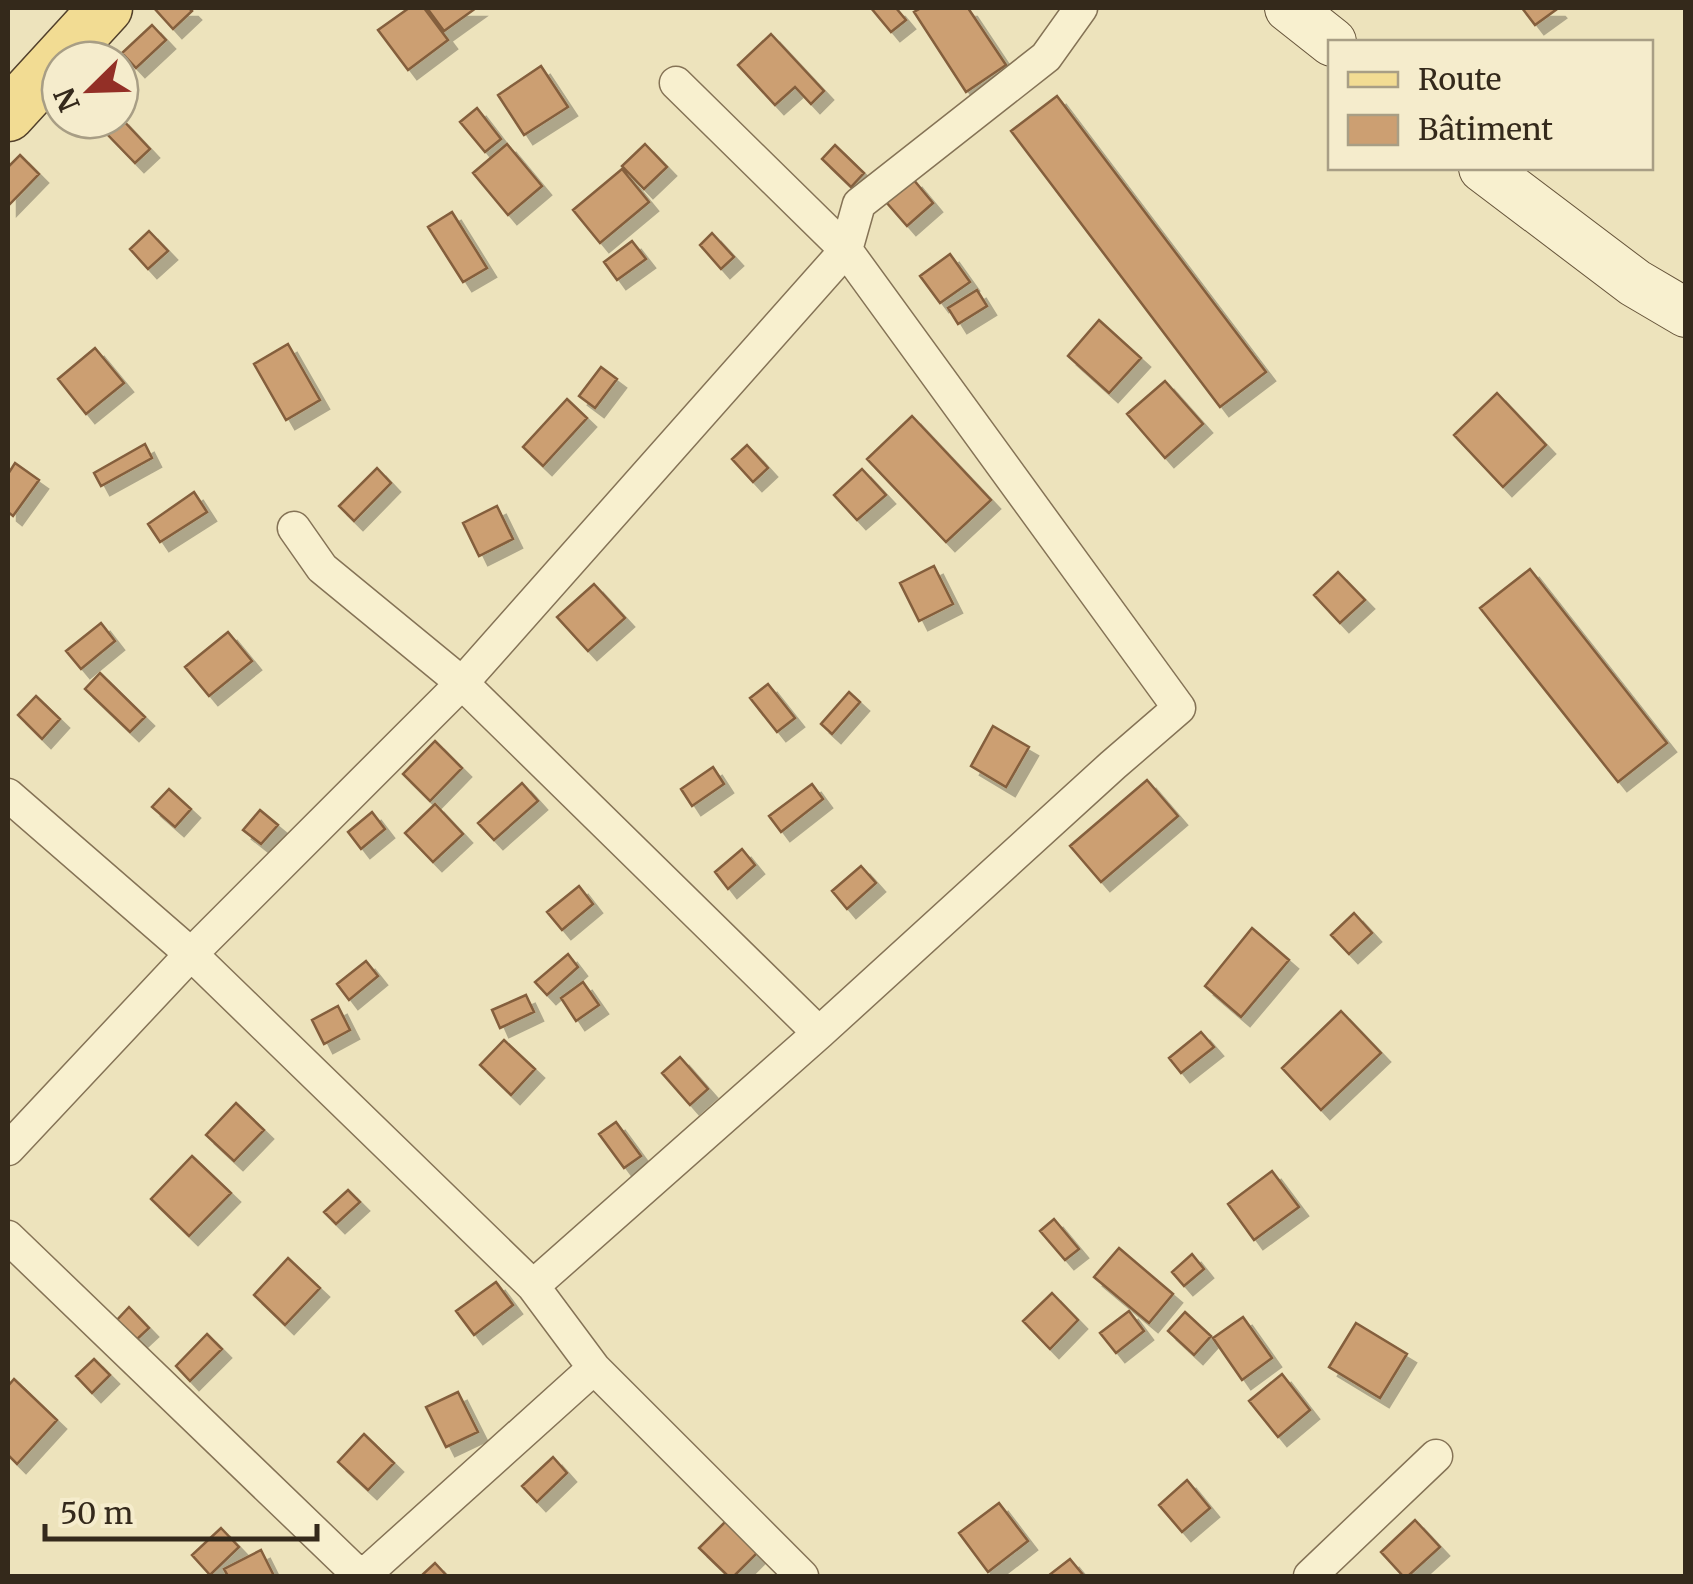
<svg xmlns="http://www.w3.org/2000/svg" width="1693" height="1584" viewBox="0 0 1693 1584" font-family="Merriweather,serif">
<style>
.building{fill:#cc9f72;stroke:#845e3c;stroke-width:2.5;filter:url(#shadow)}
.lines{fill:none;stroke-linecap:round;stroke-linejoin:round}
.street-casing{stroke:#857356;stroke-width:35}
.secondary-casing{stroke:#66543a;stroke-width:50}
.primary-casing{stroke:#52402b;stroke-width:55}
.street{stroke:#f8f0cf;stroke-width:32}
.secondary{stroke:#f8f0cf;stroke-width:48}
.primary{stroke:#f2dc93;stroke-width:52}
</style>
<defs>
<filter id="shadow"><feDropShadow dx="9" dy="9" stdDeviation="0" flood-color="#0004"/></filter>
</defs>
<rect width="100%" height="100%" fill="#ede3bc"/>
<path class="building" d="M154 8H189L192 11 173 29Z
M409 8H424L448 40 408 70 378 30Z
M427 8H476L444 31Z
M871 8H896L906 20 891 32Z
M921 8H968L1006 65 966 92 914 12Z
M1522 8H1556L1557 9 1535 25Z
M152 25 166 40 136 68 122 53Z
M771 34 824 91 811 104 795 87 775 105 738 65Z
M541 66 568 107 524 135 498 95Z
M1057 96 1266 372 1220 407 1011 131Z
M477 108 501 139 485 152 460 122Z
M120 117 150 149 135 163 103 130Z
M507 144 542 186 508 215 473 173Z
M645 144 667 167 644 189 622 166Z
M835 145 864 173 851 187 822 159Z
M20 155 39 174 8 206V167Z
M622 169 649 202 600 243 573 210Z
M913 179 933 203 907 226 886 202Z
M452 212 487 268 463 282 428 227Z
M149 231 168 251 148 269 130 249Z
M712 233 734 257 721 269 700 245Z
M632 241 646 259 617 280 604 262Z
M950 254 970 282 940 303 920 276Z
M977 290 987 306 958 324 948 308Z
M1099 320 1141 358 1109 393 1068 356Z
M288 344 320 400 286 420 254 364Z
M95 348 124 383 86 414 58 379Z
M601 367 617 379 595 408 579 396Z
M1165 381 1203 424 1165 458 1127 414Z
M1497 393 1546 445 1503 487 1454 435Z
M567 399 587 418 543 466 523 447Z
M912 416 991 500 946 542 867 459Z
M145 444 152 458 101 486 94 473Z
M747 445 768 468 753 482 732 459Z
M15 463 39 480 13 516 8 512V474Z
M377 468 391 483 354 521 339 506Z
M862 469 886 495 857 520 834 495Z
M194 492 207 512 160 542 148 524Z
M497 506 513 539 479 556 463 523Z
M934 566 953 604 919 621 900 583Z
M1530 569 1667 743 1618 782 1480 608Z
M1338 572 1365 600 1340 623 1314 595Z
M594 584 625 618 588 651 557 617Z
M101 623 115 641 81 669 66 651Z
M228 632 252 661 209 696 185 667Z
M100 673 145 717 130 732 85 689Z
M768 684 795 718 777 732 750 698Z
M849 692 860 702 832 734 821 724Z
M36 696 60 719 42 739 18 715Z
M993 726 1029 747 1006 787 971 766Z
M435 741 462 768 430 801 403 774Z
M713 767 724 784 692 806 681 789Z
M1147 780 1178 816 1101 882 1070 846Z
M522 783 538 801 494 840 478 823Z
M812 784 823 799 781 832 769 816Z
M169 789 191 809 175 827 152 807Z
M435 804 463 834 433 862 405 833Z
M260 810 278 825 261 844 243 830Z
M372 812 385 829 361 849 348 832Z
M742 849 755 865 728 889 715 872Z
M861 866 876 883 847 909 832 891Z
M579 886 593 904 562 930 547 912Z
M1354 913 1372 933 1349 954 1331 935Z
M1252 928 1289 960 1241 1017 1205 986Z
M568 954 578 967 547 995 535 982Z
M366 961 378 976 349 1000 337 984Z
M583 982 599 1005 576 1021 561 998Z
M526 995 534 1012 500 1028 492 1010Z
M338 1006 350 1030 324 1044 312 1020Z
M1341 1011 1381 1053 1321 1110 1282 1068Z
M1201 1032 1214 1047 1181 1073 1169 1058Z
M504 1040 535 1069 511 1095 480 1065Z
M680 1057 708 1089 690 1105 662 1073Z
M236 1103 264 1130 234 1161 206 1135Z
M616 1122 641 1156 624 1168 599 1134Z
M192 1156 231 1193 189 1236 151 1199Z
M1272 1171 1299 1207 1254 1240 1228 1204Z
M348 1190 360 1202 336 1224 324 1212Z
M1054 1219 1079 1249 1065 1260 1040 1231Z
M1119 1248 1173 1294 1149 1323 1094 1277Z
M1192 1254 1204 1269 1184 1286 1172 1272Z
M288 1258 320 1288 285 1325 254 1295Z
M496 1282 513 1305 474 1335 456 1311Z
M1052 1293 1078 1320 1050 1349 1023 1321Z
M129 1307 149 1328 135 1341 116 1321Z
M1129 1311 1144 1331 1116 1353 1100 1333Z
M1185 1312 1211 1336 1194 1355 1168 1331Z
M1243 1317 1272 1358 1242 1380 1213 1338Z
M1356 1323 1407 1354 1380 1398 1329 1367Z
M207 1334 222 1349 190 1381 176 1366Z
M94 1359 110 1375 92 1393 76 1376Z
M1282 1374 1310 1410 1278 1437 1249 1401Z
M14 1379 57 1420 17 1464 8 1455V1386Z
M458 1392 478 1432 446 1447 426 1407Z
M364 1434 394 1463 368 1490 338 1462Z
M553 1457 567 1473 537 1502 522 1486Z
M1187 1480 1210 1508 1182 1532 1159 1505Z
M999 1503 1028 1541 988 1572 959 1533Z
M733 1514 765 1545 734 1576H728L699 1548Z
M1415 1520 1440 1547 1408 1576H1403L1381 1552Z
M221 1528 239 1547 210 1575 192 1555Z
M261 1550 274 1576H228L224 1569Z
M1070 1559 1084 1576H1048Z
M435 1563 447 1576H421Z"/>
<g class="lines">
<defs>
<path id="street" d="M294 528 322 568 462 683 819 1033
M8 795 191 954 533 1286 594 1368 802 1576
M8 1149 191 954 462 683 846 250 859 204 1046 57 1081 8
M8 1237 360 1576
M533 1286 819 1033 1113 765 1179 708 846 250 676 83
M363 1576 594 1368
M1310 1576 1436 1456"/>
<path id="secondary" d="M1289 8 1332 42
M1483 168 1635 283 1686 313"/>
<path id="primary" d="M8 115 106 8"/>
</defs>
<use href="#street" class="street-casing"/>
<use href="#secondary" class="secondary-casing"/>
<use href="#primary" class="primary-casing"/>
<use href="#street" class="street"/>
<use href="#secondary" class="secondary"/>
<use href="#primary" class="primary"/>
</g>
<rect width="1693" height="1584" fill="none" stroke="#34291b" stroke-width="20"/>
<rect x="1328" y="40" width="325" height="130" fill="#f5eccc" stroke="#a89e85" stroke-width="2.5"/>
<rect x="1348" y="72" width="50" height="15" fill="#f2dc93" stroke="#a89e85" stroke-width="2.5"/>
<text x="1418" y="90" font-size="30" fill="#34291b">Route</text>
<rect x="1348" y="115" width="50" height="30" fill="#cc9f72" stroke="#a89e85" stroke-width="2.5"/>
<text x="1418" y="140" font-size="30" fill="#34291b">Bâtiment</text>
<g transform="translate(90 90) rotate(247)"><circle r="48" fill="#f5eccc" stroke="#a89e85" stroke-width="2.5"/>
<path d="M0-8L18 38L0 25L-18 38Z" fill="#932f26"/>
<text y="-15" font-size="28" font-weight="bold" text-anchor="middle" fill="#34291b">N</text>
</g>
<path d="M45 1524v15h272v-15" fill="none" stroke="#34291b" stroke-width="5"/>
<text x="60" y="1524" font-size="30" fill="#34291b" stroke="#f5eccc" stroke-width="8" paint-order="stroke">50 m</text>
</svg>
